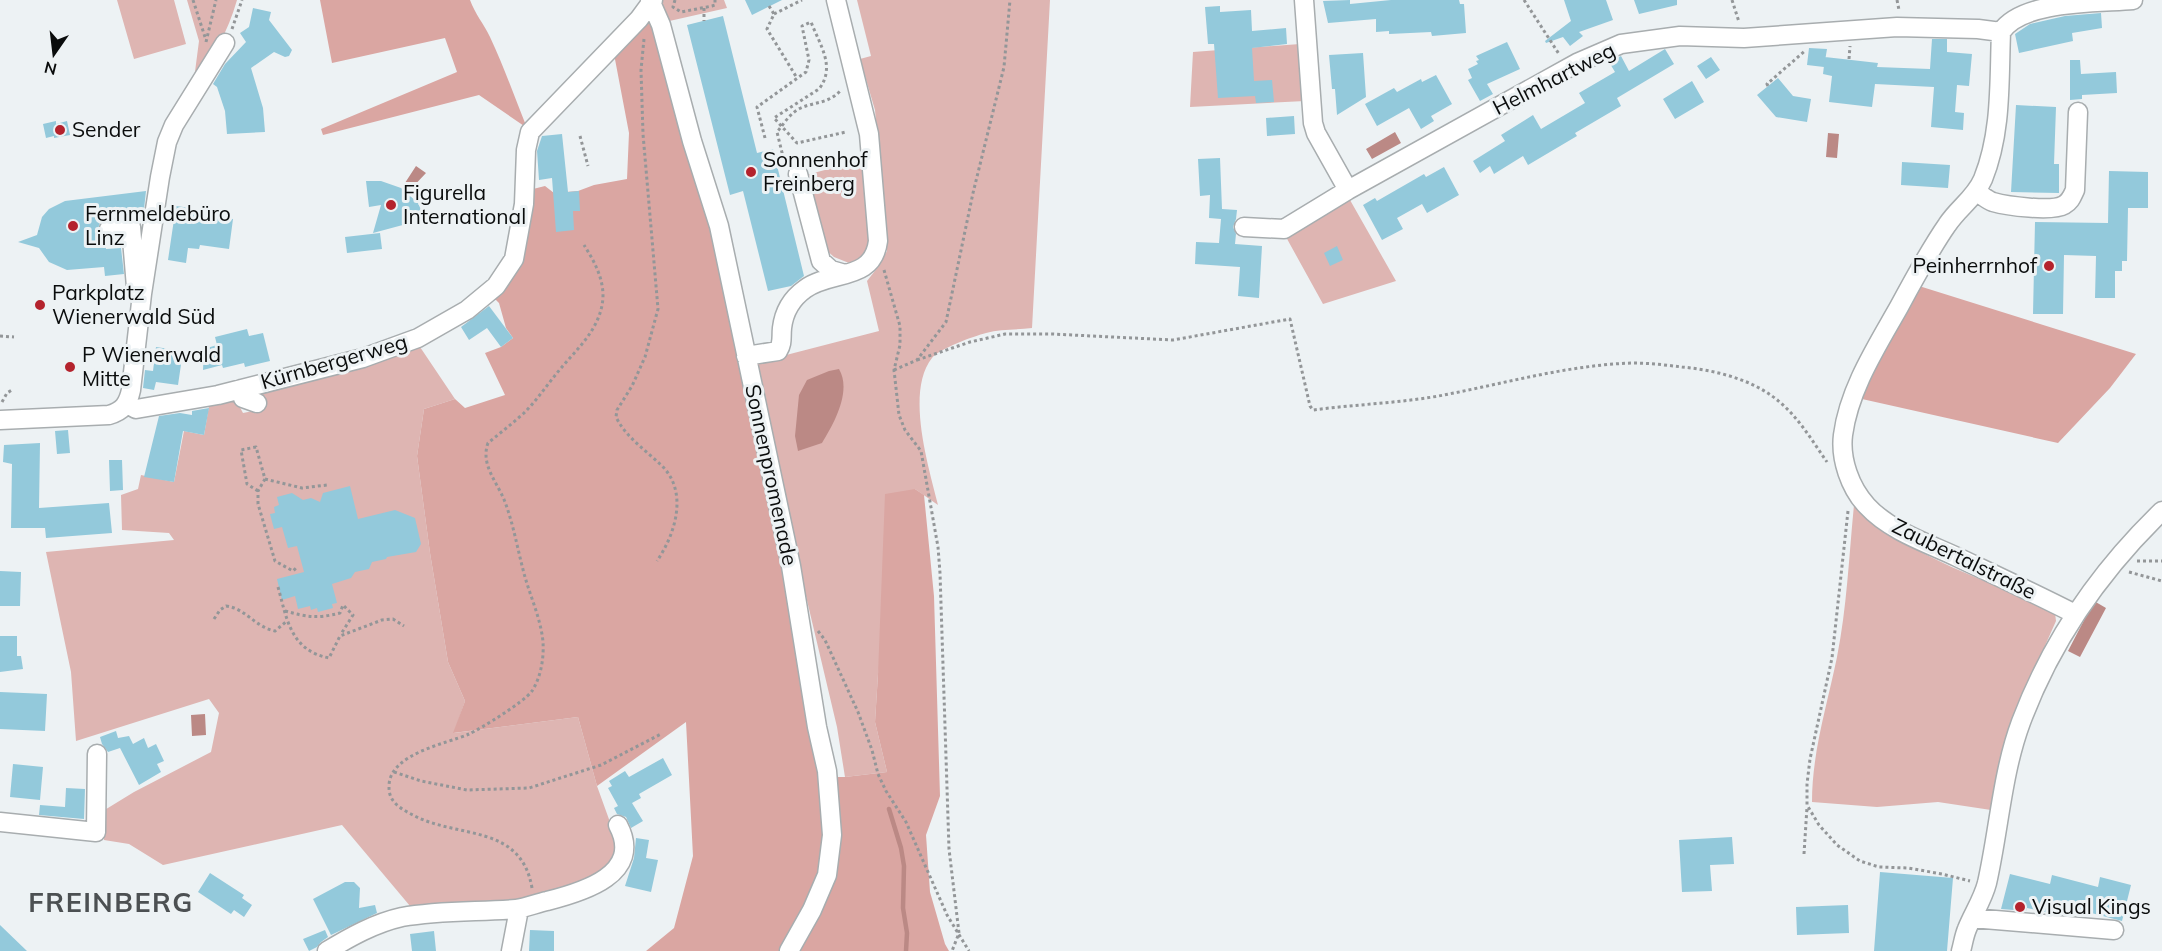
<svg xmlns="http://www.w3.org/2000/svg" width="2162" height="951" viewBox="0 0 2162 951" font-family="Mulish,sans-serif">
<style>
.green{fill:#deb5b2}
.forest{fill:#daa6a2}
.water{fill:#bb8985}
.lines{fill:none;stroke-linecap:round;stroke-linejoin:round}
.stream{stroke:#bb8985;stroke-width:4.5}
.building{fill:#93c9db}
.minor-casing{stroke:#a8adaf;stroke-width:21}
.path{stroke:#939698;stroke-width:3;stroke-dasharray:3 3;stroke-linecap:butt}
.minor{stroke:#fff;stroke-width:18}
.poi-dot{fill:#b4232d;stroke:#edf2f4;stroke-width:2}
.labels{text-anchor:middle;stroke-width:6;stroke-linejoin:round;paint-order:stroke}
.street-label{font-size:21px;fill:#0a0c0c;stroke:#edf2f4}
.poi-label{font-size:21px;fill:#0a0c0c;stroke:#edf2f4;text-anchor:start}
.district-label{font-size:27px;font-weight:bold;letter-spacing:1.5px;fill:#4c5052;stroke:#edf2f4}
</style>
<rect width="100%" height="100%" fill="#edf2f4"/>
<path class="green" d="M117 0H174L186 44 134 59Z
M187 0H237C228 32 212 59 193 87L199 41Z
M662 0H724L727 8 665 22 661 3Z
M857 0H1050L1032 328C1017 330 1000 329 986 333 974 336 939 349 932 358 905 392 929 468 938 505L915 489 878 674 875 722 887 772 845 777 837 727 751 364 879 331 867 281 878 267 887 251 875 110 860 59 871 56Z
M1300 44 1305 101 1190 107 1193 52Z
M855 162 864 168 871 243 867 255 860 260 849 263 834 257 824 248 806 175Z
M1350 200 1396 281 1323 304 1286 237Z
M418 344 455 399 424 409 417 456 430 553 448 662 465 701 454 733 578 717 597 786 619 847 613 865 599 878 518 901 410 906 342 825 163 865 129 844 104 840 103 811 134 792 211 752 219 713 209 699 76 741 71 672 46 552 174 540 169 533 122 530 121 495 138 489 141 475 174 482 184 431 204 435 210 400H236L243 413 253 411 257 391Z
M1854 505C1905 555 1981 578 2046 606L2055 613 2056 621 2028 684 1991 810 1938 802 1877 807 1812 802C1812 752 1827 706 1837 657 1847 607 1849 555 1854 505Z"/>
<path class="forest" d="M320 0H470C475 14 484 24 490 37 504 67 515 98 527 128L479 95 323 135 321 129 457 72 445 38 332 63Z
M650 16 707 205 826 777H845L887 772 875 722 878 674 885 494 915 489 924 495 934 596 940 796 926 835 930 892 945 944 949 951H646L674 928 693 856 686 722 597 786 578 717 453 733 465 701 448 662 430 553 417 456 424 409 455 399 465 408 505 395 485 353 501 347 513 338 506 328 499 303 496 300H489L533 189 545 186 554 193 578 191 594 185 627 179 629 133 614 54Z
M1919 286 2136 354 2110 388 2058 443 1862 399 1885 347Z"/>
<path class="water" d="M1395 132 1401 143 1372 159 1366 149Z
M1828 133 1839 134 1837 158 1826 157Z
M416 166 426 173 409 191 403 186Z
M839 369C852 391 834 424 822 443L798 451 795 436 799 395 807 380 829 371Z
M2094 601 2106 608 2080 657 2068 651Z
M205 714 206 735 192 736 191 715Z"/>
<g class="lines">
<path class="stream" d="M889 809 901 848 904 866 903 908 907 933 906 951"/>
</g>
<path class="building" d="M745 0H782L752 15Z
M1350 0V4L1391 0H1459L1460 4H1464L1466 33 1432 36 1431 32 1389 34V31L1376 32V19L1328 23 1323 1Z
M1564 0H1606L1613 20 1579 32 1583 36 1570 46 1563 37 1546 43 1545 41 1571 21Z
M1634 0H1677V5L1639 14Z
M1220 6V12L1251 10 1252 31 1286 28 1287 44 1252 48 1254 81 1272 80 1274 102 1256 103 1255 96 1218 98 1214 44H1208L1205 7Z
M253 8 271 12 269 20 292 50 289 56 285 57 274 52 251 68 263 108 265 132 227 134 225 111 217 87 213 84 225 64 246 42 240 33 249 27Z
M2101 13 2102 28 2072 33 2073 41 2019 53 2015 34 2030 24 2065 16Z
M723 16 757 153 773 149 804 276 791 286 768 291 743 191 730 195 687 25Z
M1932 39H1947V52L1972 54 1969 86 1957 85 1955 112 1964 113 1963 130 1931 127 1934 87 1875 84 1872 107 1829 102 1832 76 1823 74 1825 57 1878 63 1877 67 1930 69Z
M1507 42 1520 69 1487 84 1493 94 1480 101 1468 80 1472 78 1468 69 1478 64 1476 61 1479 60 1476 56Z
M1809 48 1827 49 1824 67 1807 65Z
M1665 49 1674 64 1617 98 1621 106 1575 133 1577 136 1528 165 1523 156 1494 174 1490 166 1480 173 1473 161 1505 141 1501 135 1533 115 1541 129 1585 103 1579 93 1615 72 1609 62 1621 56 1629 71Z
M1363 53 1366 97 1337 115 1335 89H1332L1329 55Z
M1711 57 1720 70 1706 79 1697 66Z
M2070 60H2080L2081 74 2116 72 2117 93 2082 95V99L2070 100Z
M1436 75 1452 104 1431 116 1434 121 1421 129 1409 108 1377 126 1365 104 1394 88 1397 92 1421 79 1422 82Z
M1778 78 1793 96 1811 99 1807 122 1776 117 1757 95Z
M1692 81 1704 102 1675 119 1663 99Z
M2016 105 2056 107 2054 164H2059V193L2011 192Z
M1294 116 1295 134 1267 136 1266 118Z
M56 121V124L67 121 70 135 54 138V136L46 138 43 124Z
M562 134 568 192 579 191 580 211H573L574 230 556 232 552 178 539 180 537 151 542 136Z
M1220 158 1222 209 1237 210 1236 219 1233 227 1236 234 1235 244 1262 246 1259 298 1238 296 1240 267 1195 264 1196 242 1219 243 1221 219 1209 218 1210 195 1200 196 1198 159Z
M1902 162 1950 165 1948 188 1901 185Z
M1444 167 1459 195 1427 213 1422 204 1397 218 1403 229 1382 240 1363 205 1375 198 1377 201 1424 174 1426 177Z
M2109 171 2148 172V208H2128L2127 261H2122V271H2115V298H2095L2096 256 2064 255 2063 314H2033L2035 222 2108 223Z
M366 181H381L401 188 418 203 425 219 373 233 381 205 369 207Z
M146 191 144 209 102 214 103 220 99 225 98 231 100 236 105 239 106 249 121 248 124 274 105 276 104 267 67 270 49 262 39 248 18 242 37 235 42 217 49 209 65 201Z
M176 206 205 210 204 215 233 219 229 249 200 245 199 249 188 248 186 263 168 260Z
M380 233 382 249 347 253 345 237Z
M1337 246 1343 260 1330 266 1324 253Z
M489 306 513 338 501 347 487 328 469 340 461 327Z
M247 329 249 336 263 333 270 361 245 367 244 363 223 368 222 365 203 370 204 349 217 345 215 337Z
M156 347 183 351 178 385 156 382 154 390 143 388 145 370 153 371Z
M209 408 204 435 183 431 174 482 144 477 159 416 180 413 192 415V411Z
M68 430 70 453 57 454 55 431Z
M40 443 39 508 109 503 112 533 46 538 45 528H11L12 464 3 462 4 445Z
M109 460H122L123 490 110 491Z
M350 486 358 519 395 510 415 518 421 544 416 552 387 557 386 559 372 562 369 569 355 572 351 578 332 584 337 603 332 604 333 608 318 612 317 608 311 610 310 606 298 609 295 596 282 600 277 579 304 572 297 546 288 548 282 527 274 529 270 514 275 513 274 507 279 505 277 497 292 493 303 500 311 498 320 502 323 493Z
M0 571 21 572 20 606H0Z
M0 636H17V656H21L23 669 0 672Z
M0 692 47 694 45 731 0 729Z
M116 731 118 738 129 736 133 744 144 738 148 748 156 744 164 761 157 764 161 772 139 785 120 748 108 752 102 744 100 737Z
M663 758 672 775 639 794 641 798 632 803 643 821 631 828 626 817 617 814 614 808 618 806 608 788 612 786 609 781 625 771 629 777Z
M13 764 43 767 40 800 10 797Z
M66 788 85 789 84 819 39 815 40 805 65 807Z
M1732 837 1734 864 1710 865 1712 891 1682 892 1679 840Z
M636 838 649 840 646 858 658 860 651 892 625 886 634 858Z
M1880 872 1953 878 1947 951H1874Z
M210 873 244 895 242 898 252 905 244 917 234 910 231 914 198 892Z
M2010 874 2050 884 2052 875 2098 887 2100 877 2131 885 2122 921 2076 909 2074 915 2049 913 2027 908 2026 911 2001 909Z
M345 882H354L360 888 359 908 375 905 377 913 331 935 313 899Z
M1848 905 1849 933 1797 935 1796 907Z
M0 925 27 951H0Z
M325 930 328 937 321 942 317 947 309 951 303 939Z
M530 930 554 931V951H529Z
M434 931 436 951H412L410 934Z"/>
<g class="lines">
<defs>
<path id="minor" d="M650 0 661 25 692 141 719 226 791 566 817 727 827 771 832 835 827 875 812 910 789 951
M1304 0 1313 123 1316 133 1348 190
M798 174 821 261 831 270 845 274
M1977 192C1982 195 1987 200 1993 202 2007 206 2052 212 2064 205 2071 201 2072 196 2075 190L2078 112
M1244 227 1284 229 1348 190 1577 63 1621 44 1680 36 1744 38 1897 27 1978 29 2001 32
M109 229 131 227 136 287
M746 356 778 351C783 343 781 338 782 328 784 311 791 299 805 289 831 270 873 282 878 241L869 134 836 0
M241 389 243 398 257 403
M127 404 136 409 218 395 363 358 418 338 467 310 496 286 514 259 524 204 526 150 530 132 639 19 653 0
M0 420 109 415C123 411 128 404 131 390L142 294 160 177 167 142 174 125 225 43
M2075 614C2036 594 1997 576 1957 557 1927 543 1890 531 1867 506 1850 488 1840 459 1843 435 1849 389 1877 346 1899 307 1914 279 1929 251 1947 225 1958 208 1975 198 1983 179 2002 132 1999 81 2001 32 2022 0 2098 3 2133 0
M0 822 96 832 97 754
M1972 918 2114 930
M327 951C350 937 375 923 402 917 440 910 478 912 516 909 526 908 537 903 547 901 583 892 644 874 618 825
M511 951 519 909
M1961 951C1963 944 1964 936 1967 929 1973 914 1983 899 1987 883 1999 830 2002 773 2021 722 2051 642 2101 570 2162 511"/>
</defs>
<use href="#minor" class="minor-casing"/>
<path class="path" d="M193 0 205 37
M675 0 673 7 681 12 712 6 715 5V0
M1524 0 1559 54
M1732 0 1739 22
M1897 0 1899 10
M769 6 774 14 767 29 797 78
M704 8V21
M774 14 802 0
M232 29 242 0
M644 39 641 70 643 134 658 309 645 357 632 386 617 410 616 417C625 436 645 450 660 464 689 490 676 533 657 561
M206 42 216 0
M1849 59 1850 46
M1768 86 1767 84 1806 50
M580 136 588 166
M765 138 757 107 806 72 809 60 802 26 811 22C820 45 836 67 819 89L774 118 797 143 846 132
M785 165 777 132C783 125 788 116 797 110 812 101 828 105 841 90
M884 270 900 326V345L894 370 899 415 905 430 921 451 938 547 940 573 949 849 959 933 952 951
M0 336 14 337
M917 360 970 342 1005 334H1052L1173 340 1290 319 1310 406 1313 410C1358 404 1405 403 1449 394 1510 382 1570 365 1632 363 1649 363 1666 365 1682 367 1713 370 1747 378 1772 396 1796 413 1811 439 1827 462
M894 370 917 360 946 322 973 193 1004 67 1010 0
M2 402 7 393 12 390
M265 479 302 488 327 485
M258 491 247 484 241 450 256 447 265 479 258 491V504L275 561 293 571 297 567
M1848 511 1832 658 1810 759 1807 784V805L1819 825 1837 845 1860 861 1879 867 1908 868 1942 874 1970 881
M2137 561H2162
M2129 572 2162 581
M278 587C287 619 290 650 329 658L340 636 382 620 393 619 404 626
M285 611C307 617 317 619 340 613L343 605 353 615 341 634
M214 619 220 610 226 606C245 608 255 627 275 631L287 621
M818 631 825 640 858 712 872 750 878 774 886 791 906 822 947 915 969 951
M394 772 421 781 467 790 529 788 601 765 661 734
M1804 854 1807 807
M532 888C521 823 457 839 413 815 405 811 396 806 392 799 389 794 389 790 389 785 391 753 446 744 469 734 482 728 524 702 532 691 541 677 544 658 543 642 541 620 531 598 525 577 518 552 514 526 505 502 498 483 480 465 488 443 500 433 512 424 524 413 538 399 549 382 562 367 580 346 602 326 603 296 603 277 594 261 584 245"/>
<use href="#minor" class="minor"/>
</g>
<g class="poi-dot">
<circle cx="60" cy="130" r="6"/>
<circle cx="751" cy="172" r="6"/>
<circle cx="391" cy="205" r="6"/>
<circle cx="73" cy="226" r="6"/>
<circle cx="2049" cy="266" r="6"/>
<circle cx="40" cy="305" r="6"/>
<circle cx="70" cy="367" r="6"/>
<circle cx="2020" cy="907" r="6"/>
</g>
<g class="labels">
<g class="street-label">
<text transform="translate(1554 79) rotate(-27)" y="7">Helmhartweg</text>
<text transform="translate(334 362) rotate(-16)" y="7">Kürnbergerweg</text>
<text transform="translate(771 475) rotate(78)" y="7">Sonnenpromenade</text>
<text transform="translate(1964 559) rotate(26)" y="7">Zaubertalstraße</text>
</g>
<g class="poi-label">
<text x="72" y="137">Sender</text>
<text x="763" y="167">Sonnenhof<tspan x="763" dy="24">Freinberg</tspan></text>
<text x="403" y="200">Figurella<tspan x="403" dy="24">International</tspan></text>
<text x="85" y="221">Fernmeldebüro<tspan x="85" dy="24">Linz</tspan></text>
<text x="2037" y="273" text-anchor="end">Peinherrnhof</text>
<text x="52" y="300">Parkplatz<tspan x="52" dy="24">Wienerwald Süd</tspan></text>
<text x="82" y="362">P Wienerwald<tspan x="82" dy="24">Mitte</tspan></text>
<text x="2032" y="914">Visual Kings</text>
</g>
<g class="district-label">
<text x="111" y="912">FREINBERG</text>
</g>
</g>
<g transform="translate(54 54) rotate(194)" stroke="#edf2f4" stroke-width="4.5" paint-order="stroke">
<path d="M0-4.5L10 22L0 15L-10 22Z" fill="#0a0c0c"/>
<text y="-9" font-size="16" font-weight="bold" text-anchor="middle" fill="#0a0c0c">N</text>
</g>
</svg>
